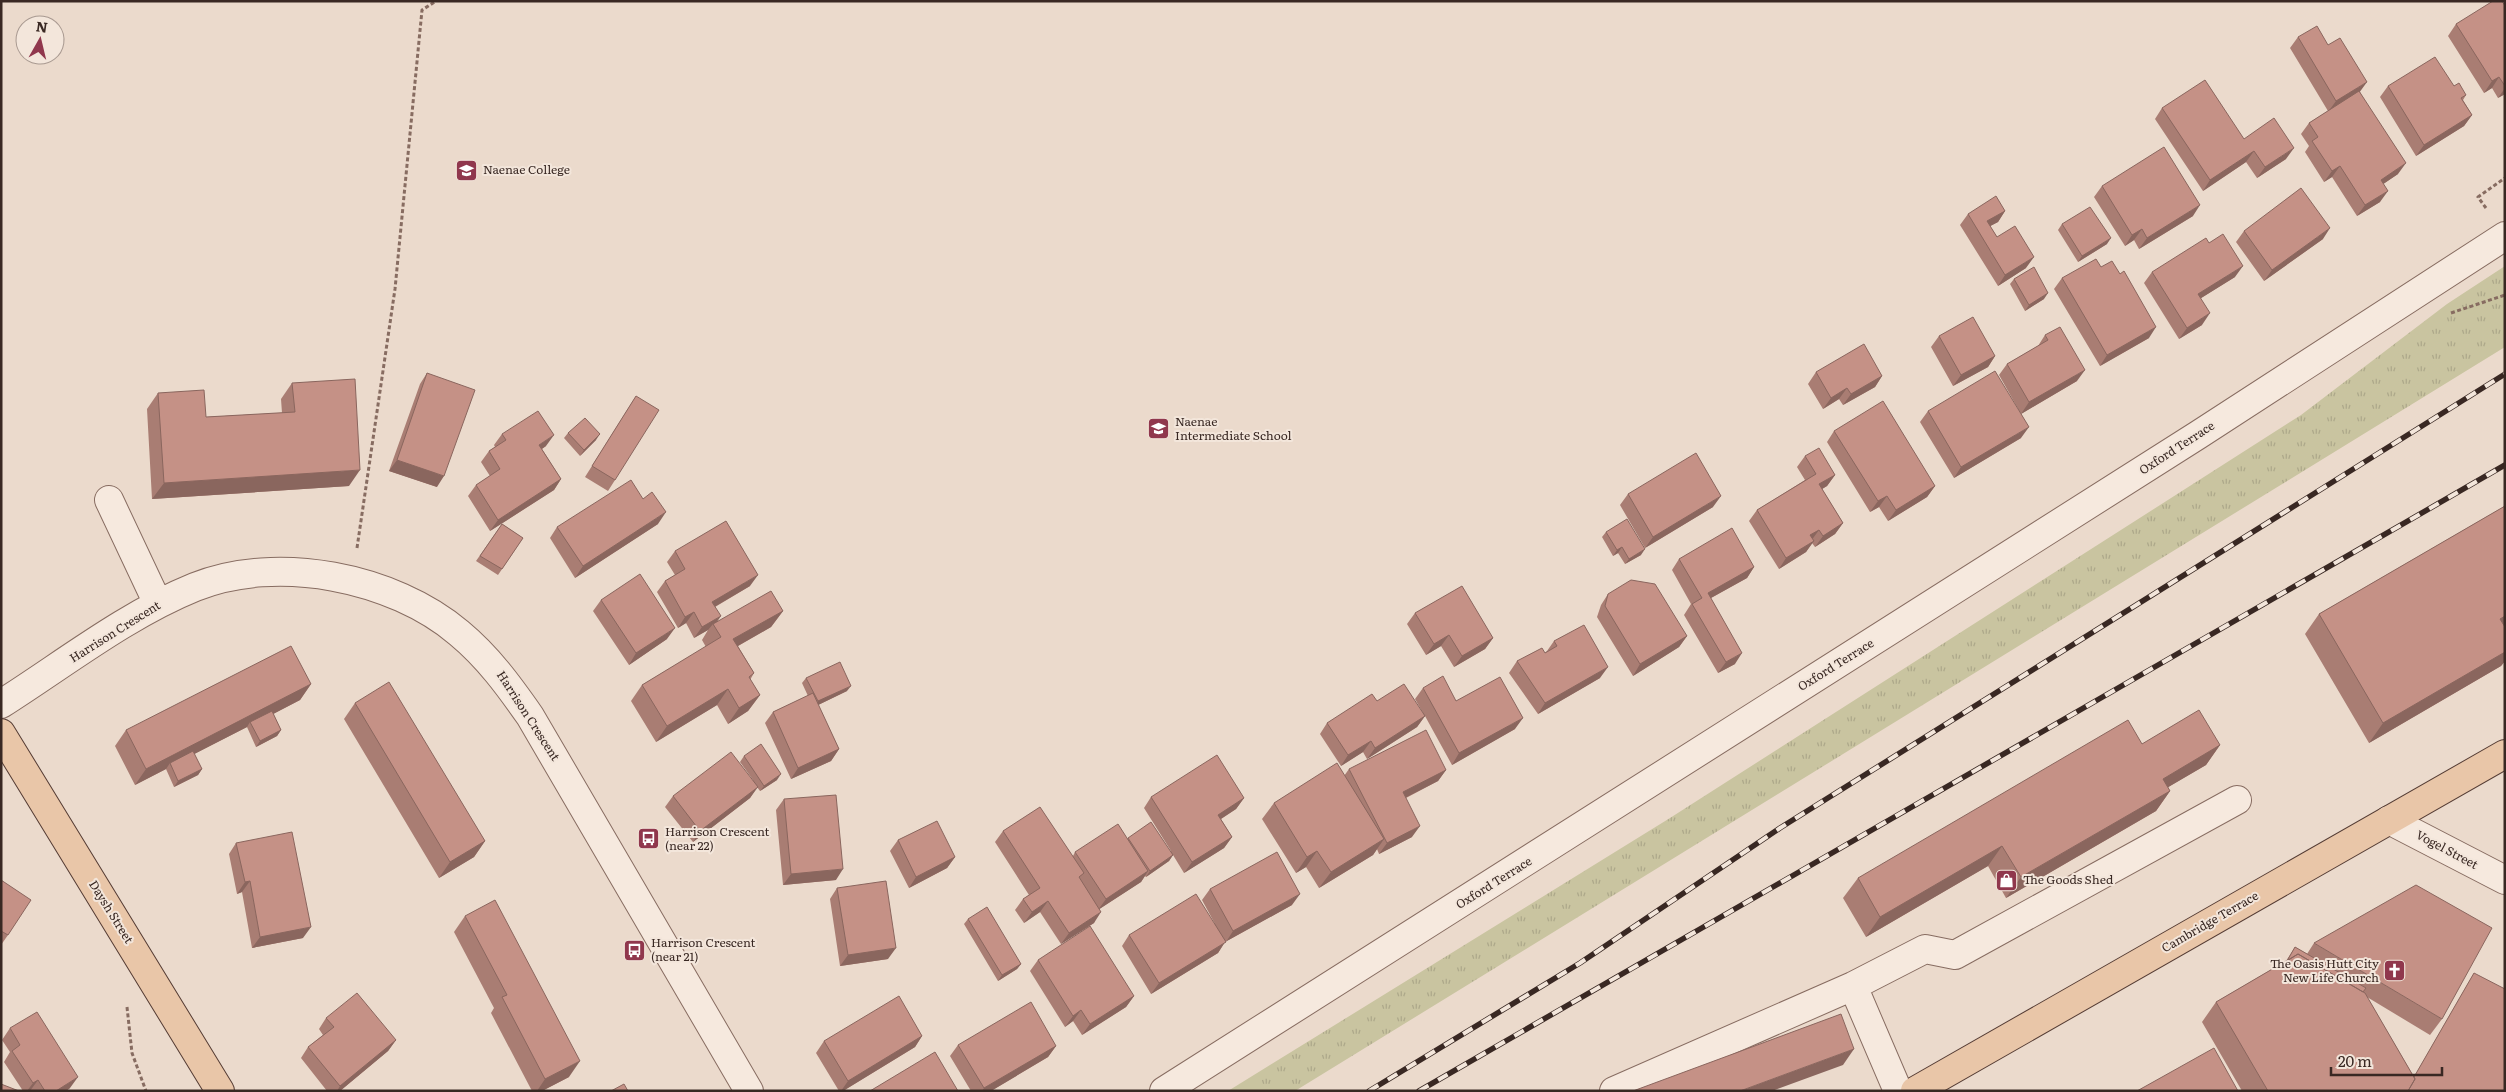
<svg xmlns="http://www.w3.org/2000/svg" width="2506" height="1092" viewBox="0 0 2506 1092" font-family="Literata,serif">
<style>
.grass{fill:url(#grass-tufts)}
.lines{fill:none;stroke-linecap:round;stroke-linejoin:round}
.minor-casing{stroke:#876c61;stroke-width:30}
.major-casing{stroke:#553c34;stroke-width:30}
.path{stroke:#876c61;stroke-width:3;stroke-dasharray:4 2.5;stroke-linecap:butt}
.minor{stroke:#f6e9de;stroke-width:28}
.major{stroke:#e9c6a8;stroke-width:28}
.rail-casing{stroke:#392823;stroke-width:5.5}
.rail{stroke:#f3e6db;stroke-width:4;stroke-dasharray:11;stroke-linecap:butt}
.wall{fill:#a97d73}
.shaded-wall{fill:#8a665e}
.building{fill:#c59186;stroke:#8a665e}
.labels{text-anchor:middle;stroke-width:4;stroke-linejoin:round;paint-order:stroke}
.poi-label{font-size:12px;fill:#392823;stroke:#f3e6db;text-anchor:start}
.street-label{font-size:12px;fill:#392823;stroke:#f3e6db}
</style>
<defs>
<pattern id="grass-tufts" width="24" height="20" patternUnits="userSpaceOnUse" patternTransform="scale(1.25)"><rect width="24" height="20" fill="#c9c4a0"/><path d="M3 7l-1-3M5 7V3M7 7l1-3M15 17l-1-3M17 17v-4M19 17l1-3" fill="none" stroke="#ada88a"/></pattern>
</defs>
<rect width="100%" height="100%" fill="#ebdacc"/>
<path class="grass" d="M2505 266V347L1295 1091H1228L1670 818 2301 415 2447 304Z"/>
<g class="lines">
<defs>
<path id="minor" d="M109 500 158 604
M1 704C64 664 126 615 195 587 277 554 393 577 459 633 488 657 509 686 530 716L749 1091
M2389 820 2505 880
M1853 986 1898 1091
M1164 1091 2198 435 2505 236
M1614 1091 1853 986 1925 949 1955 955 2237 800"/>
<path id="major" d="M1 733 220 1091
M1915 1091 2505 754"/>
</defs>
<use href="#minor" class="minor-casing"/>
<use href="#major" class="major-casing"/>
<path class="path" d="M2486 208 2478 197 2505 178
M2451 313 2505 295
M357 548 395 289 422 10 436 1
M127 1007 132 1053 146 1091"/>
<use href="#minor" class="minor"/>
<use href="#major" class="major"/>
<defs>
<path id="rail" d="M1369 1091 1580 963 1780 828 2505 374
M1419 1091 2505 465"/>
</defs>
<use href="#rail" class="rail-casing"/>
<use href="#rail" class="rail"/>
</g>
<path class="wall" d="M2505 6V94L2498 98 2492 88 2484 93 2448 36 2456 24Z
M2298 37 2328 45 2360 92 2398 174 2383 184 2380 202 2357 216 2332 177 2324 182 2305 152 2309 146 2301 134 2309 123 2328 111 2290 48Z
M2388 86H2454L2466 95 2463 100 2472 115 2464 126 2416 156 2380 97Z
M2162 108 2244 139 2286 159 2257 178 2246 162 2203 191 2155 119Z
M2102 186 2193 216 2139 249 2134 240 2125 246 2094 197Z
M2005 211 1998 222 1990 226 1997 237 2026 268 1998 286 1960 225 1968 214Z
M2062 224 2107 244 2078 262 2058 230Z
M2244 231 2323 239 2264 281 2236 242Z
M2101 267 2149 338 2100 366 2054 289 2062 278Z
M2152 272 2235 277 2201 298 2202 325 2179 339 2144 283Z
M2014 279 2044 299 2025 311 2010 284Z
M2045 335 2077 381 2021 414 1999 375 2007 364 2038 346Z
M1939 336 1995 356 1988 367 1953 386 1931 347Z
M1816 372 1882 376 1875 387 1843 405 1839 399 1823 409 1808 384Z
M427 373 437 487 389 471 420 384Z
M292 383 349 486 152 499 147 409 158 393 206 417 282 413 281 399Z
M636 396 615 480 608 491 585 477Z
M1928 411 2021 438 1954 478 1920 422Z
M1834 431 1935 486 1927 497 1888 521 1879 507 1870 512 1827 442Z
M568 433 596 440 580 456 564 438Z
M502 434 546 446 542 449 561 479 554 490 490 531 468 496 476 485 490 476 481 462 489 451 495 447 494 445Z
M1805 456 1835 475 1827 486 1822 489 1843 523 1835 534 1815 547 1812 543 1806 552 1779 569 1749 521 1757 510 1805 480 1797 467Z
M1628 494 1713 507 1645 548 1620 505Z
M2505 506V661L2501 666 2369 743 2305 634 2319 614Z
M502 524 523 538 498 575 476 561Z
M658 524 575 578 550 538 557 527Z
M1606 532 1641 555 1625 564 1618 553 1613 556 1602 537Z
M675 551 750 586 715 607 717 621 783 611 771 627 738 646 754 673 750 680 760 695 748 711 728 724 717 705 656 742 631 701 642 685 706 647 702 640 708 630 694 638 686 623 678 628 657 592 665 581 675 575 667 562Z
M1679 559 1754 567 1747 578 1711 598 1735 664 1718 673 1684 615 1691 604 1672 570Z
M1608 594 1687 636 1679 647 1633 676 1597 617 1601 605Z
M601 600 667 639 629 665 593 611Z
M1415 613 1493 638 1485 649 1454 667 1441 646 1426 655 1407 624Z
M1554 641 1600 678 1538 714 1509 673 1517 661 1545 653 1547 651Z
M806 678 847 691 818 705 839 749 831 761 791 779 765 723 773 712 808 696 802 683Z
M311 684 300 700 273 714 281 730 277 736 256 747 247 727 194 754 202 769 198 775 174 787 166 769 135 785 115 746 126 730Z
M1423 688 1456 701 1515 729 1452 765 1425 716 1417 727 1367 759 1363 752 1341 766 1320 734 1327 723 1423 713 1415 699Z
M355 703 485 841 474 857 439 878 344 719Z
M2142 744 2220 745 2206 765 2168 787 2170 791 2156 811 2006 898 1988 866 1866 937 1843 898 1858 878Z
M744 756 777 780 760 791 757 787 750 798 693 842 665 807 673 796 753 780 740 762Z
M1349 769 1446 770 1438 781 1406 798 1412 837 1379 854 1377 849 1373 855 1319 888 1306 867 1296 873 1262 819 1274 803 1344 776Z
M1151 797 1244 798 1236 809 1221 819 1232 837 1224 848 1184 873 1173 855 1169 861 1146 877 1145 876 1141 882 1099 909 1094 923 1061 944 1040 912 1024 923 1015 910 1023 899 1029 895 995 842 1003 831 1073 856 1075 852 1127 839 1128 838 1171 851 1144 808Z
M784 799 836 880 783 885 776 810Z
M898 840 955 857 947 868 909 888 890 851Z
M236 843 303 938 252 948 242 892 237 894 229 854Z
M1 880 8 935 1 945Z
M837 888 888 959 840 966 830 899Z
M1210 889 1292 905 1225 942 1218 953 1151 994 1122 946 1129 935 1215 924 1202 900Z
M465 916 569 1077 542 1091H532L491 1013 494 1008 454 932Z
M968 919 1021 964 1017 969 998 981 964 924Z
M2314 943 2442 1019 2430 1035 2367 997 2414 1077 2474 973 2505 1091H2242L2202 1022 2216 1002 2286 961 2295 947 2307 954Z
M1038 960 1134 996 1126 1007 1082 1035 1073 1021 1065 1027 1030 971Z
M326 1018 396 1040 388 1051 340 1091H327L301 1058 308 1047 323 1035 319 1029Z
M10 1028 70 1088 66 1091H23L4 1062 10 1052 2 1040Z
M922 1036 915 1047 843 1091H839L816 1053 824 1041Z
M958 1045 1056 1046 1048 1057 991 1091H971L950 1056Z"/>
<path class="shaded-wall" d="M2499 77 2492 88 2484 93 2492 81Z
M2367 82 2359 93 2328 112 2336 101Z
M2505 88V94L2498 98Z
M2472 115 2464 126 2416 156 2424 145Z
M2294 148 2286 159 2257 178 2265 167Z
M2254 151 2246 162 2203 191 2210 180Z
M2406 163 2398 174 2373 191 2381 180Z
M2340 166 2332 177 2324 182 2332 171Z
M2388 191 2380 202 2357 216 2365 205Z
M2200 205 2193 216 2139 249 2147 238Z
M2005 211 1998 222 1979 232 1987 221Z
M2330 228 2323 239 2264 281 2272 270Z
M2142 229 2134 240 2125 246 2132 235Z
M2111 238 2107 244 2078 262 2082 256Z
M2034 257 2026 268 1998 286 2005 275Z
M2243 266 2235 277 2190 305 2198 294Z
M2048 293 2044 299 2025 311 2029 305Z
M2210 313 2202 325 2179 339 2187 328Z
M2156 327 2149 338 2100 366 2107 355Z
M1995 356 1988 367 1953 386 1961 375Z
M2085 370 2077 381 2021 414 2029 402Z
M1882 376 1875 387 1843 405 1851 394Z
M1847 388 1839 399 1823 409 1831 398Z
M2029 427 2021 438 1954 478 1961 467Z
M600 434 596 440 580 456 584 450Z
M554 435 546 446 531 456 539 445Z
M397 460 444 476 437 487 389 471Z
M360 470 349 486 152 499 164 483Z
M1835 475 1827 486 1812 495 1819 484Z
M561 479 554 490 490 531 498 520Z
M1935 486 1927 497 1888 521 1896 510Z
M1721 496 1713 507 1645 548 1653 537Z
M1887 496 1879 507 1870 512 1878 501Z
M666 512 658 524 575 578 583 566Z
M1843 523 1835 534 1815 547 1823 536Z
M1819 530 1811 541 1810 535Z
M1814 541 1806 552 1779 569 1786 558Z
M1622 547 1618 553 1613 556 1617 550Z
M1645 549 1641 555 1625 564 1629 559Z
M1754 567 1747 578 1700 604 1708 593Z
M758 575 750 586 704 613 712 602Z
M783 611 771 627 722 655 733 639Z
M694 612 686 623 678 628 685 617Z
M721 616 714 626 713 624 708 630 694 638 702 627Z
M2505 616V628L2500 619Z
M675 628 667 639 629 665 636 653Z
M1449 635 1441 646 1426 655 1434 644Z
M1687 636 1679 647 1633 676 1640 664Z
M1493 638 1485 649 1454 667 1462 656Z
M2505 652V661L2501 666 2369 743 2383 723Z
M1742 653 1735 664 1718 673 1726 662Z
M1608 667 1600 678 1538 714 1545 703Z
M311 684 300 700 252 725 250 722 247 727 171 766 170 763 166 769 135 785 146 769Z
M851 686 847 691 814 707 818 701Z
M728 689 717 705 656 742 667 726Z
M760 695 748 711 728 724 739 708Z
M1425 716 1417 727 1367 759 1375 748Z
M1523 718 1515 729 1452 765 1459 753Z
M281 730 277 736 256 747 260 741Z
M1371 741 1363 752 1341 766 1348 755Z
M2220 745 2206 765 2148 799 2163 779Z
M839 749 831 761 791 779 798 768Z
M202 769 198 775 174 787 178 781Z
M1446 770 1438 781 1395 803 1403 792Z
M781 774 777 780 760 791 764 786Z
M758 787 750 798 693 842 700 831Z
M2170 791 2156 811 2006 898 2021 877Z
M1244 798 1236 809 1210 826 1218 815Z
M1420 826 1412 837 1379 854 1387 843Z
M1232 837 1224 848 1184 873 1192 862Z
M1384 839 1373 855 1319 888 1331 872Z
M485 841 474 857 439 878 450 862Z
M2002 846 1988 866 1866 937 1880 917Z
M1317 851 1306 867 1296 873 1307 857Z
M1173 855 1169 861 1146 877 1150 871Z
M955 857 947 868 909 888 916 877Z
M843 869 836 880 783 885 791 874Z
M1148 871 1141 882 1098 910 1106 899Z
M250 881 242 892 237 894 245 882Z
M1300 894 1292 905 1225 942 1218 953 1151 994 1159 983 1226 942 1233 931Z
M1048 901 1040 912 1024 923 1032 912Z
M1101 912 1094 923 1061 944 1069 933Z
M311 927 303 938 252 948 260 937Z
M896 948 888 959 840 966 848 955Z
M1021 964 1017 969 998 981 1002 975Z
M1134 996 1126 1007 1082 1035 1090 1024Z
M1081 1010 1073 1021 1065 1027 1073 1016Z
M922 1036 915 1047 843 1091H841L848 1081Z
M396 1040 388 1051 340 1091H337L340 1086Z
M1056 1046 1048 1057 991 1091H982L984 1088Z
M1854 1049 1843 1065 1772 1091H1740Z
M580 1061 569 1077 542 1091H537L545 1079Z
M78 1077 70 1088 66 1091H56Z
M38 1080 30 1091H27L33 1083Z"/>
<path class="building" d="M2493 1H2502L2505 6V86L2499 77 2492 81 2456 24Z
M2317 26 2328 45 2340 38 2367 82 2336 101 2298 37Z
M2435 57 2454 86 2459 83 2466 95 2461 98 2472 115 2424 145 2388 86Z
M2205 80 2244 139 2274 118 2294 148 2265 167 2254 151 2210 180 2162 108Z
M2359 91 2406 163 2381 180 2388 191 2365 205 2340 166 2332 171 2312 141 2318 137 2309 123Z
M2164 147 2200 205 2147 238 2142 229 2132 235 2102 186Z
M2301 188 2330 228 2272 270 2244 231Z
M1996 196 2005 211 1987 221 1997 237 2015 226 2034 257 2005 275 1968 214Z
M2090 207 2111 238 2082 256 2062 224Z
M2223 234 2243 266 2198 294 2210 313 2187 328 2152 272 2206 238 2209 243Z
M2096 259 2101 267 2112 261 2120 274 2124 271 2156 327 2107 355 2062 278Z
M2034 267 2048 293 2029 305 2014 279Z
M1973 317 1995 356 1961 375 1939 336Z
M2060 327 2085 370 2029 402 2007 364 2048 340 2045 335Z
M1864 344 1882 376 1851 394 1847 388 1831 398 1816 372Z
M1995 371 2029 427 1961 467 1928 411Z
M427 373 475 390 444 476 397 460Z
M355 379 360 470 164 483 158 393 204 390 206 417 295 412 292 383Z
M636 396 659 410 615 480 592 466Z
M1883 401 1935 486 1896 510 1887 496 1878 501 1834 431Z
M538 411 554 435 539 445 561 479 498 520 476 485 500 469 489 451 506 440 502 434Z
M585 418 600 434 584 450 568 433Z
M1819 448 1835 475 1819 484 1843 523 1823 536 1819 530 1810 535 1814 541 1786 558 1757 510 1816 474 1805 456Z
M1696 453 1721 496 1653 537 1628 494Z
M631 480 643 499 652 492 666 512 583 566 557 527Z
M2505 506V616L2500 619 2505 627V652L2383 723 2319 614Z
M1627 519 1645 549 1629 559 1622 547 1617 550 1606 532Z
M726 521 758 575 712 602 721 616 702 627 694 612 685 617 665 581 685 569 675 551Z
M502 524 523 538 502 569 480 556Z
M1732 528 1754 567 1708 593 1742 653 1726 662 1692 604 1702 598 1679 559Z
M640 574 675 628 636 653 601 600Z
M1631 580 1655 584 1687 636 1640 664 1605 606 1608 594Z
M1462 586 1493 638 1462 656 1449 635 1434 644 1415 613Z
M771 591 783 611 733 639 754 673 749 677 760 695 739 708 728 689 667 726 642 685 721 637 713 624Z
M1584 625 1608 667 1545 703 1517 661 1542 648 1545 653 1557 646 1554 641Z
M291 646 311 684 146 769 126 730Z
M840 662 851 686 818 701 806 678Z
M1443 676 1456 701 1500 677 1523 718 1459 753 1423 688Z
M389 682 485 841 450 862 355 703Z
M1404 684 1425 716 1375 748 1371 741 1348 755 1327 723 1372 694 1377 701Z
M813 693 839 749 798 768 773 712Z
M2199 710 2220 745 2163 779 2170 791 2021 877 2002 846 1880 917 1858 878 2128 720 2142 744Z
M272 711 281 730 260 741 250 722Z
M1426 730 1446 770 1403 792 1420 826 1387 843 1349 769Z
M761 744 781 774 764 786 744 756Z
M193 751 202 769 178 781 170 763Z
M731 752 758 787 700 831 673 796Z
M1217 755 1244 798 1218 815 1232 837 1192 862 1151 797Z
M1337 763 1384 839 1331 872 1317 851 1307 857 1274 803Z
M836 795 843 869 791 874 784 799Z
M1040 807 1084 873 1079 877 1101 912 1069 933 1048 901 1032 912 1023 899 1040 888 1003 831Z
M937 821 955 857 916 877 898 840Z
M1151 822 1173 855 1150 871 1128 838Z
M1118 824 1148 871 1106 899 1075 852Z
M292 832 311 927 260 937 250 881 245 882 236 843Z
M1277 852 1300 894 1233 931 1210 889Z
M1 880 31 900 8 935 1 931Z
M886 881 896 948 848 955 837 888Z
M2416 885 2492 928 2442 1019 2314 943Z
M1196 894 1226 942 1159 983 1129 935Z
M495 900 580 1061 545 1079 502 997 507 995 465 916Z
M987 907 1021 964 1002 975 968 919Z
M1090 926 1134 996 1090 1024 1081 1010 1073 1016 1038 960Z
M2295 947 2366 988 2363 992 2298 954 2287 961Z
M2298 954 2365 993 2415 1079 2408 1091H2268L2216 1002Z
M2474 973 2505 989V1091H2408L2415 1079 2414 1077Z
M357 993 396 1040 340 1086 308 1047 334 1027 326 1018Z
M899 996 922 1036 848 1081 824 1041Z
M1031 1002 1056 1046 984 1088 958 1045Z
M37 1012 78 1077 56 1091H45L38 1080 33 1083 12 1051 20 1045 10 1028Z
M1841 1014 1854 1049 1740 1091H1633Z
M2214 1048 2238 1091H2137Z
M935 1052 958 1091H870Z
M1 1084 19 1091H1Z
M624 1084 628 1091H611Z"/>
<defs>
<symbol id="school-square" viewBox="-11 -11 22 22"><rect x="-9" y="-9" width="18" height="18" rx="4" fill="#90374d" stroke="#f3e6db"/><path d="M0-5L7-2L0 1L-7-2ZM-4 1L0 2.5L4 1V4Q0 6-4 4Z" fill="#fff"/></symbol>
<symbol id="bus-square" viewBox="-11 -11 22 22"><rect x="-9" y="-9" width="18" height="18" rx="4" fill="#90374d" stroke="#f3e6db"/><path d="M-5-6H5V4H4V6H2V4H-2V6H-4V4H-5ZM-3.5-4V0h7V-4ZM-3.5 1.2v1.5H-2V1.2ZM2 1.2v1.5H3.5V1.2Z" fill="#fff"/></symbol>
<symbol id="shop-square" viewBox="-11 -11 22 22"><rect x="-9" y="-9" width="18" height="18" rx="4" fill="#90374d" stroke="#f3e6db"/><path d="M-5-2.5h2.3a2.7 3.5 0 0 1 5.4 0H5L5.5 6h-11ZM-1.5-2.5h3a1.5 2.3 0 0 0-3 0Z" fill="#fff"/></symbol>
<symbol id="church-square" viewBox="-11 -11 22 22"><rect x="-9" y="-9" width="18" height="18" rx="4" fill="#90374d" stroke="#f3e6db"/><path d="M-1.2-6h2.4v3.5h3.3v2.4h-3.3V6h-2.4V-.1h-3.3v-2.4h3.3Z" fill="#fff"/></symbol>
</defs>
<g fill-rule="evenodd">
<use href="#school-square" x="454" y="158" width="25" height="25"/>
<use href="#school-square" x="1146" y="416" width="25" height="25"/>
<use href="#bus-square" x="636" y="826" width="25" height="25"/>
<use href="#shop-square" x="1994" y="868" width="25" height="25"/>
<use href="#bus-square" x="622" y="938" width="25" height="25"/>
<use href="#church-square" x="2382" y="958" width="25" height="25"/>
</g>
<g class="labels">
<g class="poi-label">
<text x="483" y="174">Naenae College</text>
<text x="1175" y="426">Naenae<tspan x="1175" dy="14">Intermediate School</tspan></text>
<text x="665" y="836">Harrison Crescent<tspan x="665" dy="14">(near 22)</tspan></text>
<text x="2023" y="884">The Goods Shed</text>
<text x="651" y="947">Harrison Crescent<tspan x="651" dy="14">(near 21)</tspan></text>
<text x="2379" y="968" text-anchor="end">The Oasis Hutt City<tspan x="2379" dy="14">New Life Church</tspan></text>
</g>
<g class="street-label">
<text transform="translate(2177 448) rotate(-33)" y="4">Oxford Terrace</text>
<text transform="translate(115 632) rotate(-32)" y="4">Harrison Crescent</text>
<text transform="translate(1836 665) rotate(-32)" y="4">Oxford Terrace</text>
<text transform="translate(528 716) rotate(57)" y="4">Harrison Crescent</text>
<text transform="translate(2447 850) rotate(28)" y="4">Vogel Street</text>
<text transform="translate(1494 883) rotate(-32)" y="4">Oxford Terrace</text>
<text transform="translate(111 912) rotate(58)" y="4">Daysh Street</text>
<text transform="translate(2210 922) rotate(-30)" y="4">Cambridge Terrace</text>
</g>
</g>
<rect width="2506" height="1092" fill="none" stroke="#392823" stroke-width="5"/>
<g transform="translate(40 40) rotate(8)"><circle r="24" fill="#f3e6db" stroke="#a99a91"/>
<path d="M0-4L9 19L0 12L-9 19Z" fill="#90374d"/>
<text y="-8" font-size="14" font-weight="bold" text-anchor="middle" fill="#392823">N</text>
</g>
<path d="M2331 1067v8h111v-8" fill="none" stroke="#392823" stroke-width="2.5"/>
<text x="2338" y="1067" font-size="15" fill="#392823" stroke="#f3e6db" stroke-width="4" paint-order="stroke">20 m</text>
</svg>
